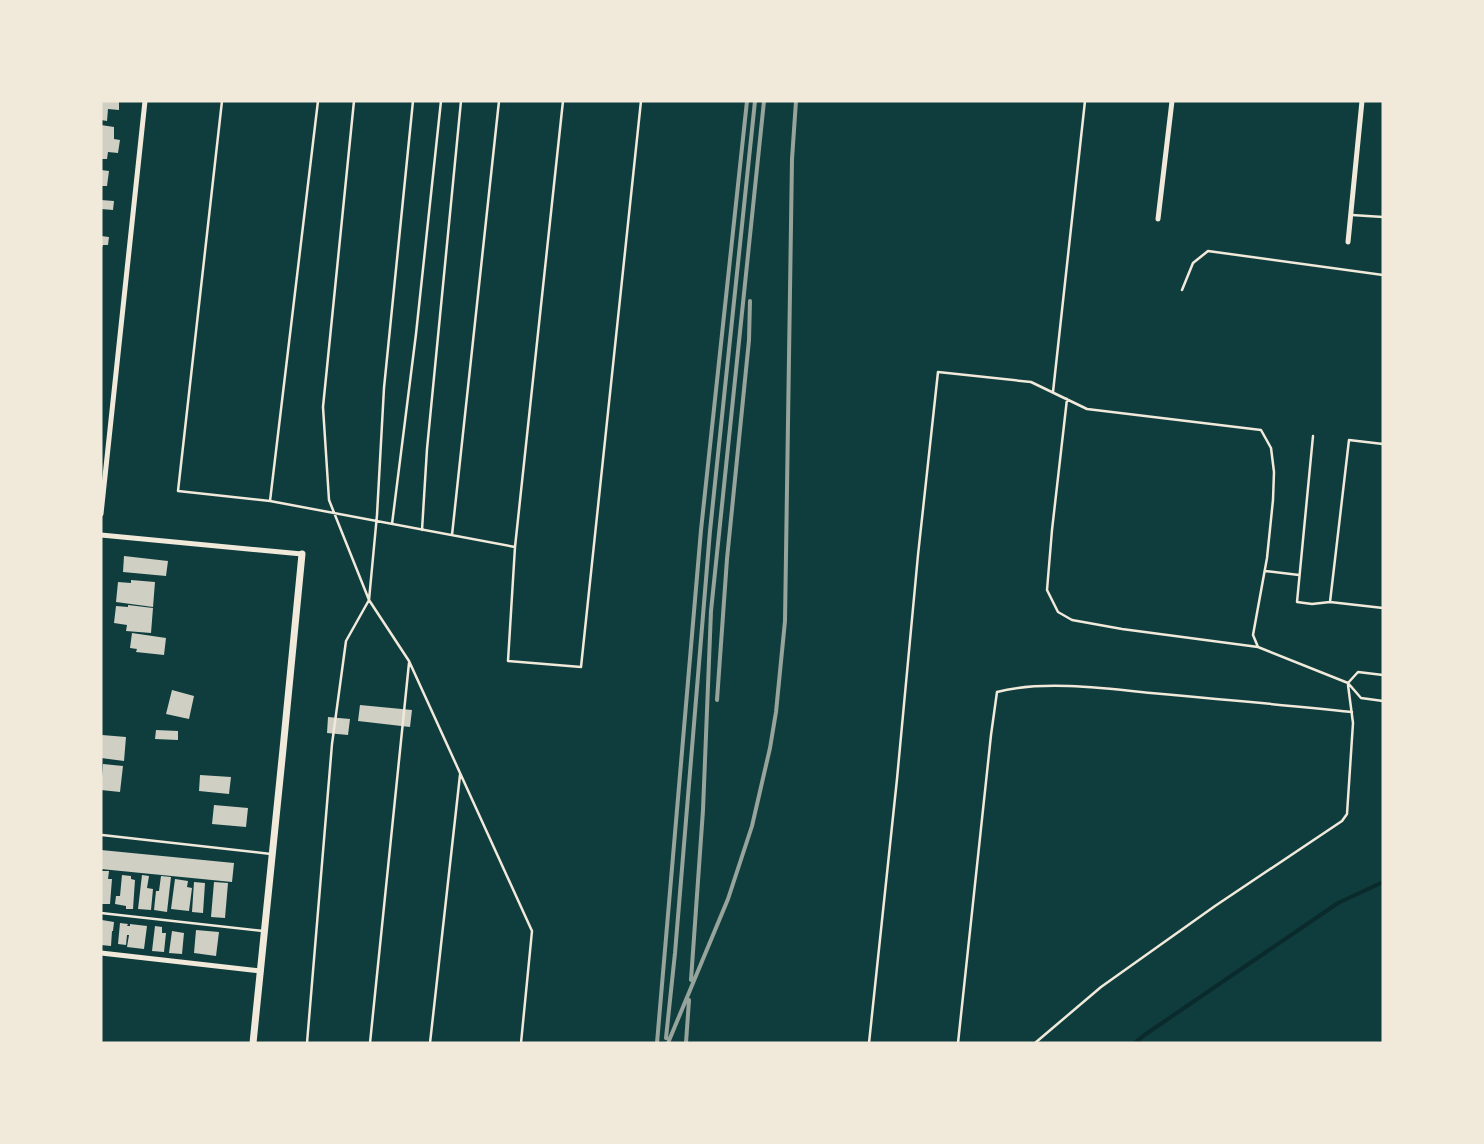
<svg xmlns="http://www.w3.org/2000/svg" width="1484" height="1144" viewBox="0 0 1484 1144" font-family="Figtree,sans-serif">
<style>
.lines{fill:none;stroke-linecap:round;stroke-linejoin:round}
.stream{stroke:#0a2a2b;stroke-width:4}
.building{fill:#cfcfc3}
.service{stroke:#f1e9da;stroke-width:2.5}
.minor{stroke:#f1e9da;stroke-width:5}
.tertiary{stroke:#f1e9da;stroke-width:7}
.rail{stroke:#97a49c;stroke-width:4}
</style>
<rect width="100%" height="100%" fill="#0f3d3e"/>
<g class="lines">
<path class="stream" d="M1135 1043 1143 1036 1338 903 1383 882"/>
</g>
<path class="building" d="M101 101H119V110L108 109 107 121 101 120Z
M101 125 114 127V139L120 140 118 153 108 152 107 159H101Z
M101 170 109 171 107 186H101Z
M101 200 114 201 113 210 101 209Z
M101 236 109 237 108 245H103L101 250Z
M124 556 168 561 166 576 123 572Z
M131 580 155 582 153 607 116 602 118 582 131 583Z
M128 605 153 608 151 633 126 631 127 625 114 623 116 606 128 607Z
M132 633 166 638 164 655 136 652 137 649 130 648Z
M172 690 194 696 189 719 166 714Z
M360 705 412 710 410 727 358 721Z
M328 717 350 719 348 735 327 733Z
M156 730 178 731V740L155 739Z
M102 735 126 737 124 761 101 758Z
M103 764 123 766 120 792 101 790Z
M200 775 231 777 229 794 199 791Z
M214 805 248 808 246 827 212 824Z
M101 850 234 863 232 882 101 869Z
M101 871H109L108 879H112L110 904H101Z
M122 875 131 876V879L135 880 133 909H126V906L115 904 116 896H120Z
M142 875 149 876 147 888 153 889 151 910 138 909Z
M161 876 171 877 167 912 154 910 156 891H159Z
M175 879 188 881 187 887 192 888 189 911 171 909Z
M194 882 205 883 203 913 192 912Z
M214 882 228 883 225 918 211 917Z
M102 920 114 922 113 931H112L111 946 101 945Z
M120 923 128 924 127 926H130V924L147 926 144 949 127 947 129 935H127L126 945 118 944Z
M155 926 162 927V933H166L164 952 152 951Z
M196 930 219 932 216 956 194 953Z
M172 931 184 933 182 954 169 953Z"/>
<g class="lines">
<path class="service" d="M222 101 178 491 270 501
M318 101 270 501 515 547
M354 101 323 407 329 500 369 600 409 661 532 931 521 1043
M563 101 515 547 508 661 581 667 641 101
M1352 215 1383 217
M1182 290 1193 263 1208 251 1383 275
M1053 392 1085 101
M1067 399 1052 530 1047 590 1058 612 1072 620 1122 629 1258 647
M1313 436 1297 602 1312 604 1330 602
M1383 444 1349 440 1330 602 1383 608
M392 524 416 334 441 101
M422 530 427 449 461 101
M452 535 499 101
M1265 571 1299 575
M1348 683 1358 672 1383 675
M102 835 271 854
M101 913 263 931
M307 1043 332 744 346 641 369 600 377 515 384 388 413 101
M370 1043 409 663
M430 1043 460 775
M869 1043 897 779 918 555 938 372 1031 382 1087 409 1261 430 1271 448 1274 472 1273 500 1267 558 1253 635 1258 647 1348 683 1361 698 1383 701
M958 1043 991 735 997 692C1041 680 1105 688 1151 693 1218 699 1285 705 1352 712
M1035 1043 1101 987 1215 906 1342 821 1347 814 1353 723 1348 685"/>
<path class="minor" d="M1158 219 1172 101
M1348 242 1362 101
M101 514 145 101
M101 535 302 554
M101 953 261 971"/>
<path class="tertiary" d="M253 1043 283 749 302 554"/>
<path class="rail" d="M717 700 727 559 749 340 750 301
M691 980 703 810 711 611 764 101
M666 1038 675 953 710 531 755 101
M657 1043 701 530 747 101
M668 1043 728 899 752 826 770 748 776 712 785 621 792 159 796 101
M686 1043 689 1000"/>
</g>
<rect width="1484" height="1144" fill="none" stroke="#f1e9da" stroke-width="205"/>
</svg>
